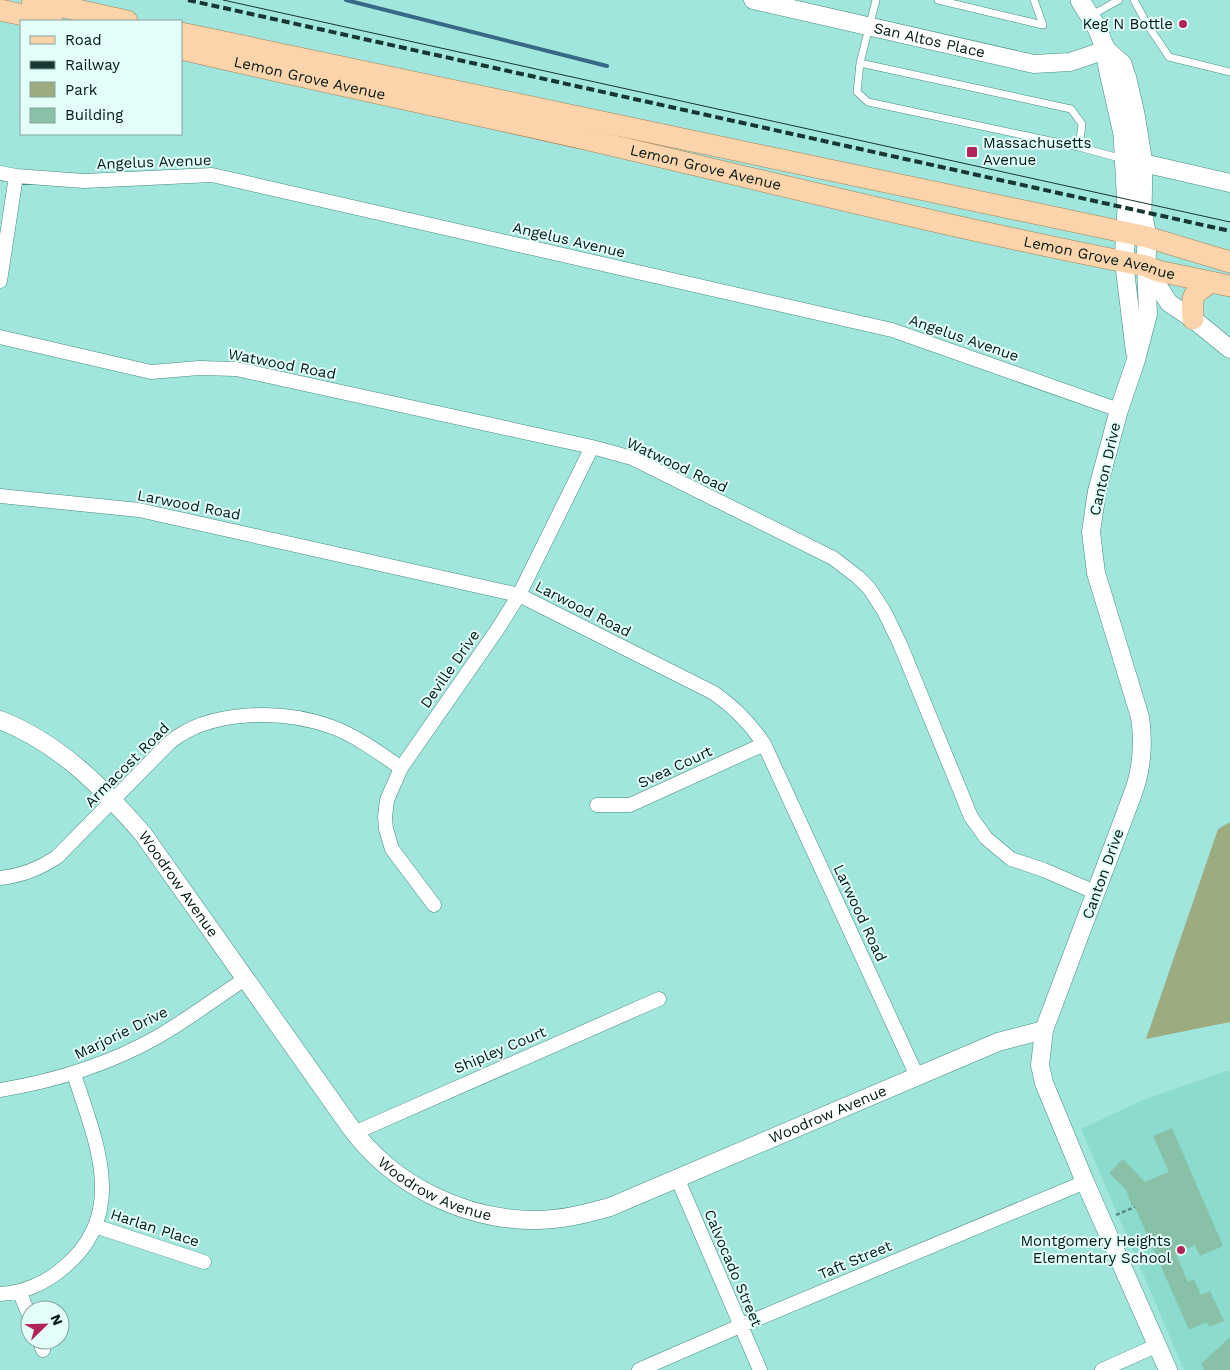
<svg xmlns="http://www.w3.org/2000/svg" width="1230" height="1370" viewBox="0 0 1230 1370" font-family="'Work Sans',sans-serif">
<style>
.built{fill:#8bdbcf}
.green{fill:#9cac80}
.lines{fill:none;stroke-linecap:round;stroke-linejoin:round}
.stream{stroke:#376887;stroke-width:4}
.building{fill:#88c1a7}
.service-casing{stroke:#468a82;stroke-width:8}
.minor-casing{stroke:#468a82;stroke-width:15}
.tertiary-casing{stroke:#468a82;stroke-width:19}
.secondary-casing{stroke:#468a82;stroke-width:20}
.primary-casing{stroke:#a27f53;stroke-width:22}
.path{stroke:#588881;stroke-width:2.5;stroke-dasharray:4 2.5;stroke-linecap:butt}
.service{stroke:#fff;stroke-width:7}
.minor{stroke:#fff;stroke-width:14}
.tertiary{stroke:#fff;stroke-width:18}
.secondary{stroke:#fff;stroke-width:19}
.primary{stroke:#fcd4ac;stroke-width:21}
.tram{stroke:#183632;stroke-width:1}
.rail{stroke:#183632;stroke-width:4;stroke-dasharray:8 4;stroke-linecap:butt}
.poi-dot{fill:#b3255a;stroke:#e3fef9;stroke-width:2}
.labels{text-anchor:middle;stroke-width:4;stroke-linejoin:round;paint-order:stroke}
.poi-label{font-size:15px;fill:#001815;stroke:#e3fef9;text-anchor:end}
.street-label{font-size:15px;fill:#001815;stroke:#e3fef9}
</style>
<rect width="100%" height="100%" fill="#a1e6dc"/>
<path class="built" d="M1230 1071V1370H1184L1081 1129 1143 1100 1223 1072Z"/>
<path class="green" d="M1230 822V1022L1146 1039 1218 829Z"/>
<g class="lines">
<path class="stream" d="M346 0 607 66"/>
</g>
<path class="building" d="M1172 1128 1223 1246 1200 1256 1195 1245 1176 1254 1188 1282 1194 1279 1201 1295 1210 1291 1224 1321 1209 1327 1207 1322 1189 1330 1134 1205 1132 1206 1126 1190 1109 1173 1123 1159 1145 1182 1169 1172 1153 1136Z
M1230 1337V1370H1204L1201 1364Z"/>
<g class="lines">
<defs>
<path id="service" d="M938 0 1043 25 1034 0
M1134 0 1147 24 1169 57 1230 72
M1090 16 1119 0
M860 63 876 0
M1079 147 1082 124 1071 109 860 63 857 92 868 102 1079 147 1123 159"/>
<path id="minor" d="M0 173 16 176 84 181 212 175 892 330 1119 410
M0 281 16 176
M0 337 151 372 199 368 236 369 592 447 632 458 833 558 858 577 869 588 884 611 900 644 971 817 986 838 1011 859 1044 870 1097 893
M0 496 139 510 519 595 714 693C734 707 750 723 764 744L917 1076
M597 805H630L764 744
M0 878C21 876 39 869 57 857L169 743C209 709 284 709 332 727 355 735 381 754 401 768
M434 905 392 849 386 829 385 817 387 800 401 768 497 630 519 595 592 447
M0 1090C55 1081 110 1064 159 1036 188 1019 216 998 245 979
M354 1133 659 999
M678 1180 760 1370
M95 1226 204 1262
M19 1291 30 1317
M0 1294C23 1293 46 1283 63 1268 130 1214 95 1140 74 1074
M39 1340 43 1350
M639 1370 740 1326 1085 1182
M1102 1370 1158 1345"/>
<g id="tertiary">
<path id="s1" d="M753 0 1034 64 1070 62 1106 50"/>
<path d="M1143 163 1230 183"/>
<path d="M1124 262 1135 352"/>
<path d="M1146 266 1148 314 1136 360 1119 410 1097 491 1091 532 1096 573 1140 717C1144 744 1142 770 1132 796L1044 1030 1040 1065 1044 1083 1085 1182 1168 1370"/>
<path d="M1146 267 1169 303 1193 319 1230 349"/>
<path id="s2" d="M0 720C59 743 102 787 143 834L351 1128C393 1185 464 1220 535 1220 561 1220 585 1214 610 1207L998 1042 1044 1030"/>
</g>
<path id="secondary" d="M1080 0 1097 28 1106 50 1108 68 1123 134 1127 208 1124 262
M1106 50 1122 64 1127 79 1135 114 1143 163 1142 211 1147 237 1146 266"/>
<g id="primary">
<path d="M32 0 127 21"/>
<path d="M0 10 52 21"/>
<path d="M181 33 1147 237 1230 262"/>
<path id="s3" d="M181 49C317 81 453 109 589 140 774 183 959 230 1146 266L1158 271 1230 286"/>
<path d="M1193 319C1192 295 1190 296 1210 283"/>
</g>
</defs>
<use href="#service" class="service-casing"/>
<use href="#minor" class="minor-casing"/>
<use href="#tertiary" class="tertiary-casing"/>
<use href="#secondary" class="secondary-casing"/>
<use href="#primary" class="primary-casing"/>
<path class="path" d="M1116 1215 1135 1207"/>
<use href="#service" class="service"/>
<use href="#minor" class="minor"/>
<use href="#tertiary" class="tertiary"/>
<use href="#secondary" class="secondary"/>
<use href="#primary" class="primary"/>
<path class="tram" d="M223 0 1230 222"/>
<path class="rail" d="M188 0 1230 231"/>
</g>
<g class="poi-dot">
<circle cx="1183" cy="24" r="5"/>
<rect x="966" y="146" width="12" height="12" rx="2.5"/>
<circle cx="1181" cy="1250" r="5"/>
</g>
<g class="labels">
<g class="poi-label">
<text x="1173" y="29">Keg N Bottle</text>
<text x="983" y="148" text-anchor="start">Massachusetts<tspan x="983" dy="17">Avenue</tspan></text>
<text x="1171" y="1246">Montgomery Heights<tspan x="1171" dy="17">Elementary School</tspan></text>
</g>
<g class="street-label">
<text dy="5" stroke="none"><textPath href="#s1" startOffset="181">San Altos Place</textPath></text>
<text dy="5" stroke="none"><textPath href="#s3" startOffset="132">Lemon Grove Avenue</textPath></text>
<text transform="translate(154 162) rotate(-2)" y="5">Angelus Avenue</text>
<text dy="5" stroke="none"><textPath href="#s3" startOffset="538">Lemon Grove Avenue</textPath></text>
<text transform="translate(569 240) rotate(13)" y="5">Angelus Avenue</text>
<text dy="5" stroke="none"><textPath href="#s3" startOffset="942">Lemon Grove Avenue</textPath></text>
<text transform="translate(964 338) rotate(19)" y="5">Angelus Avenue</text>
<text transform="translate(282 364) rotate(11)" y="5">Watwood Road</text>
<text transform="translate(677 465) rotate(25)" y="5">Watwood Road</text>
<text transform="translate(1105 469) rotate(-77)" y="5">Canton Drive</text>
<text transform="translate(189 505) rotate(11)" y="5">Larwood Road</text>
<text transform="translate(583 609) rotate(27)" y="5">Larwood Road</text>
<text transform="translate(450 669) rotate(-55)" y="5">Deville Drive</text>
<text transform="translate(127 765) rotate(-45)" y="5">Armacost Road</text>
<text transform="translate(675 767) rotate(-25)" y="5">Svea Court</text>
<text transform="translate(1103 874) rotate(-70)" y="5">Canton Drive</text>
<text dy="5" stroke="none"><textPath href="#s2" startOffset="246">Woodrow Avenue</textPath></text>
<text transform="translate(860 913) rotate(65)" y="5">Larwood Road</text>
<text transform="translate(121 1033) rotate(-26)" y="5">Marjorie Drive</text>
<text transform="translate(500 1050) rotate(-23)" y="5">Shipley Court</text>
<text dy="5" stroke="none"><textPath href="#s2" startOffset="1071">Woodrow Avenue</textPath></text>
<text dy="5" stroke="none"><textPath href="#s2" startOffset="651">Woodrow Avenue</textPath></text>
<text transform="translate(155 1228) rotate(18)" y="5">Harlan Place</text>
<text transform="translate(855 1260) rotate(-23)" y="5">Taft Street</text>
<text transform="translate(733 1268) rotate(67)" y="5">Calvocado Street</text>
</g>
</g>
<rect x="20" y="20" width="162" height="115" fill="#e3fef9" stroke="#88a29e"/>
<rect x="30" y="36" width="25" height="8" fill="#fcd4ac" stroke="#88a29e"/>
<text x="65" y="45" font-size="15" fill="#001815">Road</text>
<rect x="30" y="61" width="25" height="8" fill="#183632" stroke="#88a29e"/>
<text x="65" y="70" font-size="15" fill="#001815">Railway</text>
<rect x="30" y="82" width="25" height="15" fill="#9cac80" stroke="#88a29e"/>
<text x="65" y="95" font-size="15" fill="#001815">Park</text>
<rect x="30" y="108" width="25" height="15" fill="#88c1a7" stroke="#88a29e"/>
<text x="65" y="120" font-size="15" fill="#001815">Building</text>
<g transform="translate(45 1325) rotate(67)"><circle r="24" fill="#e3fef9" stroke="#88a29e"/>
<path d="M0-4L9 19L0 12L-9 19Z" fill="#b3255a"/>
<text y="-8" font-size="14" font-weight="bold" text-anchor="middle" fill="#001815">N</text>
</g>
</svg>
